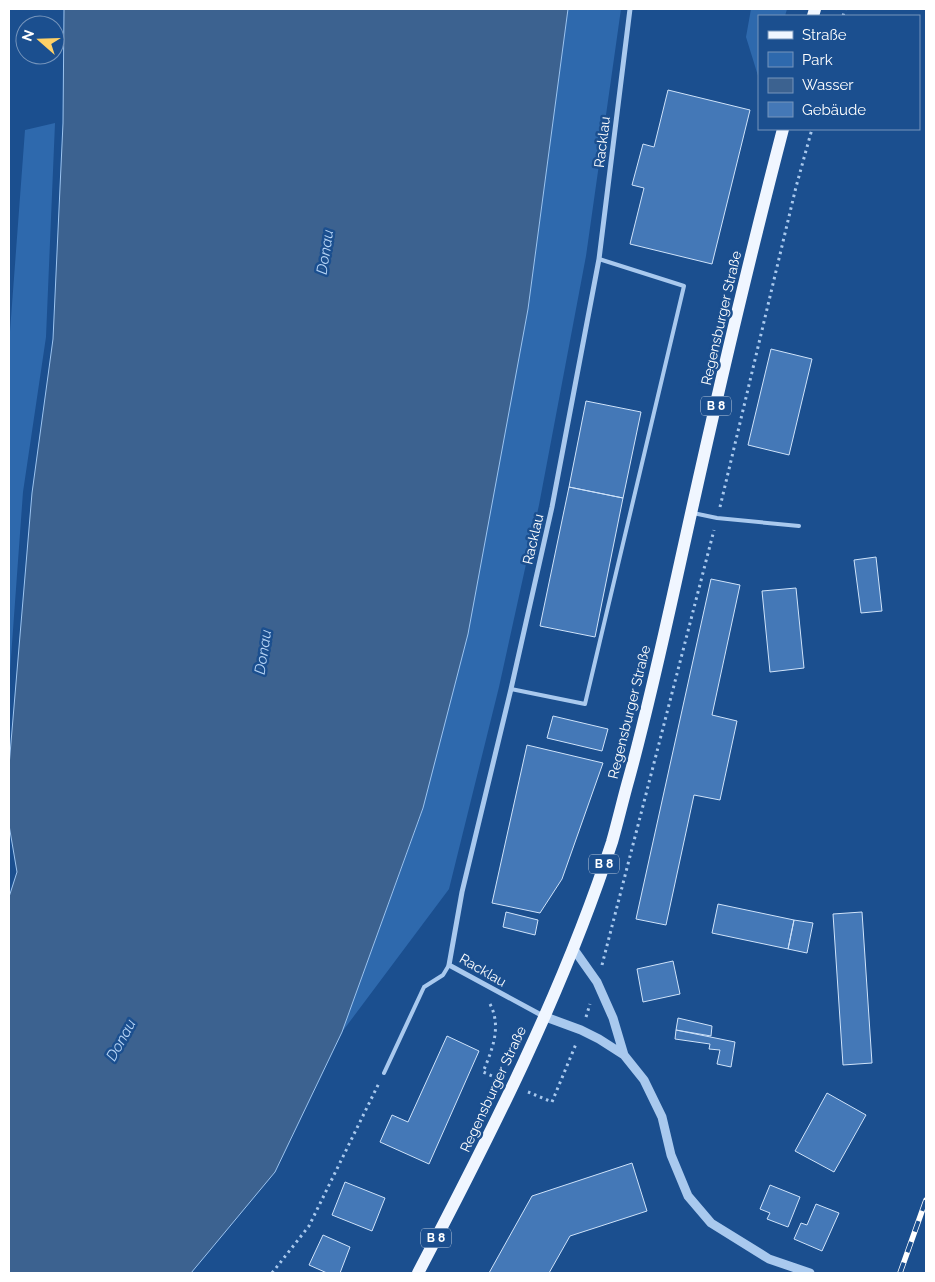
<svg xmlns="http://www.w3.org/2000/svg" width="935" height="1282" viewBox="0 0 935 1282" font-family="Raleway,sans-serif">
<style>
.green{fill:#2e69ad}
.water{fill:#3c6290;stroke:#9cc4f0}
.building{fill:#4478b7;stroke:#cfe3fa}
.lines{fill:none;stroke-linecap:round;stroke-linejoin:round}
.path{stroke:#a9c9ee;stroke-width:3;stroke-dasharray:2.5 4;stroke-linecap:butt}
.service{stroke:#a9c9ee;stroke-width:4}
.minor{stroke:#a9c9ee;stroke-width:5}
.tertiary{stroke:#a9c9ee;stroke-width:9}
.primary{stroke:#f0f6ff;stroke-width:12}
.rail-casing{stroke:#fff;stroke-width:5.5}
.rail{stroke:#1b4f8f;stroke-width:4;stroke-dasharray:11;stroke-linecap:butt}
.labels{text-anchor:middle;stroke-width:5;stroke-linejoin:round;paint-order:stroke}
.shield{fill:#1b4f8f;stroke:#bbcadd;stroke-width:1}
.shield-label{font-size:12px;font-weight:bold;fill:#fff}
.street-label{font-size:14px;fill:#fff;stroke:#1b4f8f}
.water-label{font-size:15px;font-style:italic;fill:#b5d3f5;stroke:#1b4f8f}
</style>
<rect width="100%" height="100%" fill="#1b4f8f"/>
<path class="green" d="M568 9H621L586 256 539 505 499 687 449 889 342 1032 423 809 528 309Z
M751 9H787L785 16H759V79L746 37Z
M55 123 46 337 23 492 9 685V345L25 130Z"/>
<path class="water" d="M64 9H568L528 309 468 634 423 808 342 1032 275 1172 191 1273H9V897L17 872 9 825V766L32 493 53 339 63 123Z"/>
<path class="building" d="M668 90 750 110 712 264 630 244 644 188 632 185 643 144 654 147Z
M771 349 812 359 789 455 748 445Z
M586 401 641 412 623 498 569 487Z
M569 487 623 498 595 637 540 626Z
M876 557 882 611 861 613 854 560Z
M711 579 740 585 712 715 737 721 720 800 694 795 666 925 636 919Z
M796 588 804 668 770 672 762 591Z
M553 716 608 729 602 751 547 738Z
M527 745 603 763 562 879 540 913 492 903Z
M718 904 794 920 788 949 712 933Z
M506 912 538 920 535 935 503 927Z
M862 912 872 1063 843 1065 833 914Z
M794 920 813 923 807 953 788 949Z
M673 961 680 994 643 1002 637 969Z
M678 1018 712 1026 711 1036 676 1030Z
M676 1030 735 1042 731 1067 717 1064 720 1050 709 1049 710 1044 675 1039Z
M447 1036 479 1051 429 1164 380 1142 392 1115 408 1122Z
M827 1093 866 1115 834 1172 795 1151Z
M632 1163 647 1211 570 1236 549 1273H489L532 1196Z
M345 1182 385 1198 372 1231 332 1215Z
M770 1185 800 1197 788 1227 767 1219 770 1213 760 1209Z
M816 1204 839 1213 822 1251 794 1239 801 1223 807 1225Z
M323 1235 350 1247 340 1273H327L309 1265Z"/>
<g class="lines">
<path class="path" d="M843 16 845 9
M720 507 796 187 812 129
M602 965 714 530
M490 1004C502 1027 492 1050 483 1072L497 1078
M586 1017 590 1004
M528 1092 552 1102 576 1044
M272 1273 309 1226 379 1083"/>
<path class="service" d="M693 513 717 518 799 526
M511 689 585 704 684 286 599 259
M384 1073 424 987 443 975 449 965"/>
<path class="minor" d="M543 1016 449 965 462 892 511 689 552 507 599 259 630 9"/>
<path class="tertiary" d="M573 948 597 982 613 1018 624 1055
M543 1016 581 1030 599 1039 624 1055 644 1080 662 1117 671 1155 688 1196 711 1223 769 1259 810 1273"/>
<path class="primary" d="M813 16 815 9
M418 1273C491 1134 563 992 612 842 618 821 623 799 629 778 651 698 668 617 686 536 716 400 748 263 783 129"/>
<defs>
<path id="rail" d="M900 1273 926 1200"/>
</defs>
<use href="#rail" class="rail-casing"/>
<use href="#rail" class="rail"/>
</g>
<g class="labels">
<g class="shield">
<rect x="701" y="396.5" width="30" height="19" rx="4"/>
<rect x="589" y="854.5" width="30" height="19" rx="4"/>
<rect x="421" y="1228.5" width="30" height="19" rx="4"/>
</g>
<g class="shield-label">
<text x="716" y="410">B 8</text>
<text x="604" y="868">B 8</text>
<text x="436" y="1242">B 8</text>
</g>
<g class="street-label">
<text transform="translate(602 142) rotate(-83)" y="5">Racklau</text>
<text transform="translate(721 318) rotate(-77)" y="5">Regensburger Straße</text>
<text transform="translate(533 539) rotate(-77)" y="5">Racklau</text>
<text transform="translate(629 712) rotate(-76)" y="5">Regensburger Straße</text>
<text transform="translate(483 970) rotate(30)" y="5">Racklau</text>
<text transform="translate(493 1089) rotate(-65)" y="5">Regensburger Straße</text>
</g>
<g class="water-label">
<text transform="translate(325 252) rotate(-81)" y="5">Donau</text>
<text transform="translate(263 652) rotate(-81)" y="5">Donau</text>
<text transform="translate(121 1040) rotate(-61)" y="5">Donau</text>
</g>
</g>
<rect width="935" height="1282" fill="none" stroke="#ffffff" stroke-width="20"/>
<rect x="758" y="15" width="162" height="115" fill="#1b4f8f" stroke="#7695bc"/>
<rect x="768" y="31" width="25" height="8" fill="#f0f6ff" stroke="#7695bc"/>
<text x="802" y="40" font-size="15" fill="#ffffff">Straße</text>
<rect x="768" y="52" width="25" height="15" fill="#2e69ad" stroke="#7695bc"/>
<text x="802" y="65" font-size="15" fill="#ffffff">Park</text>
<rect x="768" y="78" width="25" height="15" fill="#3c6290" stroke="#7695bc"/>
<text x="802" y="90" font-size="15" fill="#ffffff">Wasser</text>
<rect x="768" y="102" width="25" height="15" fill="#4478b7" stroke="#7695bc"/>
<text x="802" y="115" font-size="15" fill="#ffffff">Gebäude</text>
<g transform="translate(40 40) rotate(290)"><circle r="24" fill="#1b4f8f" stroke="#7695bc"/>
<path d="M0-4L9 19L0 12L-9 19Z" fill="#ffd166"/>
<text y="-8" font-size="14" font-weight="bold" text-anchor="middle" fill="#ffffff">N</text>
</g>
</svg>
